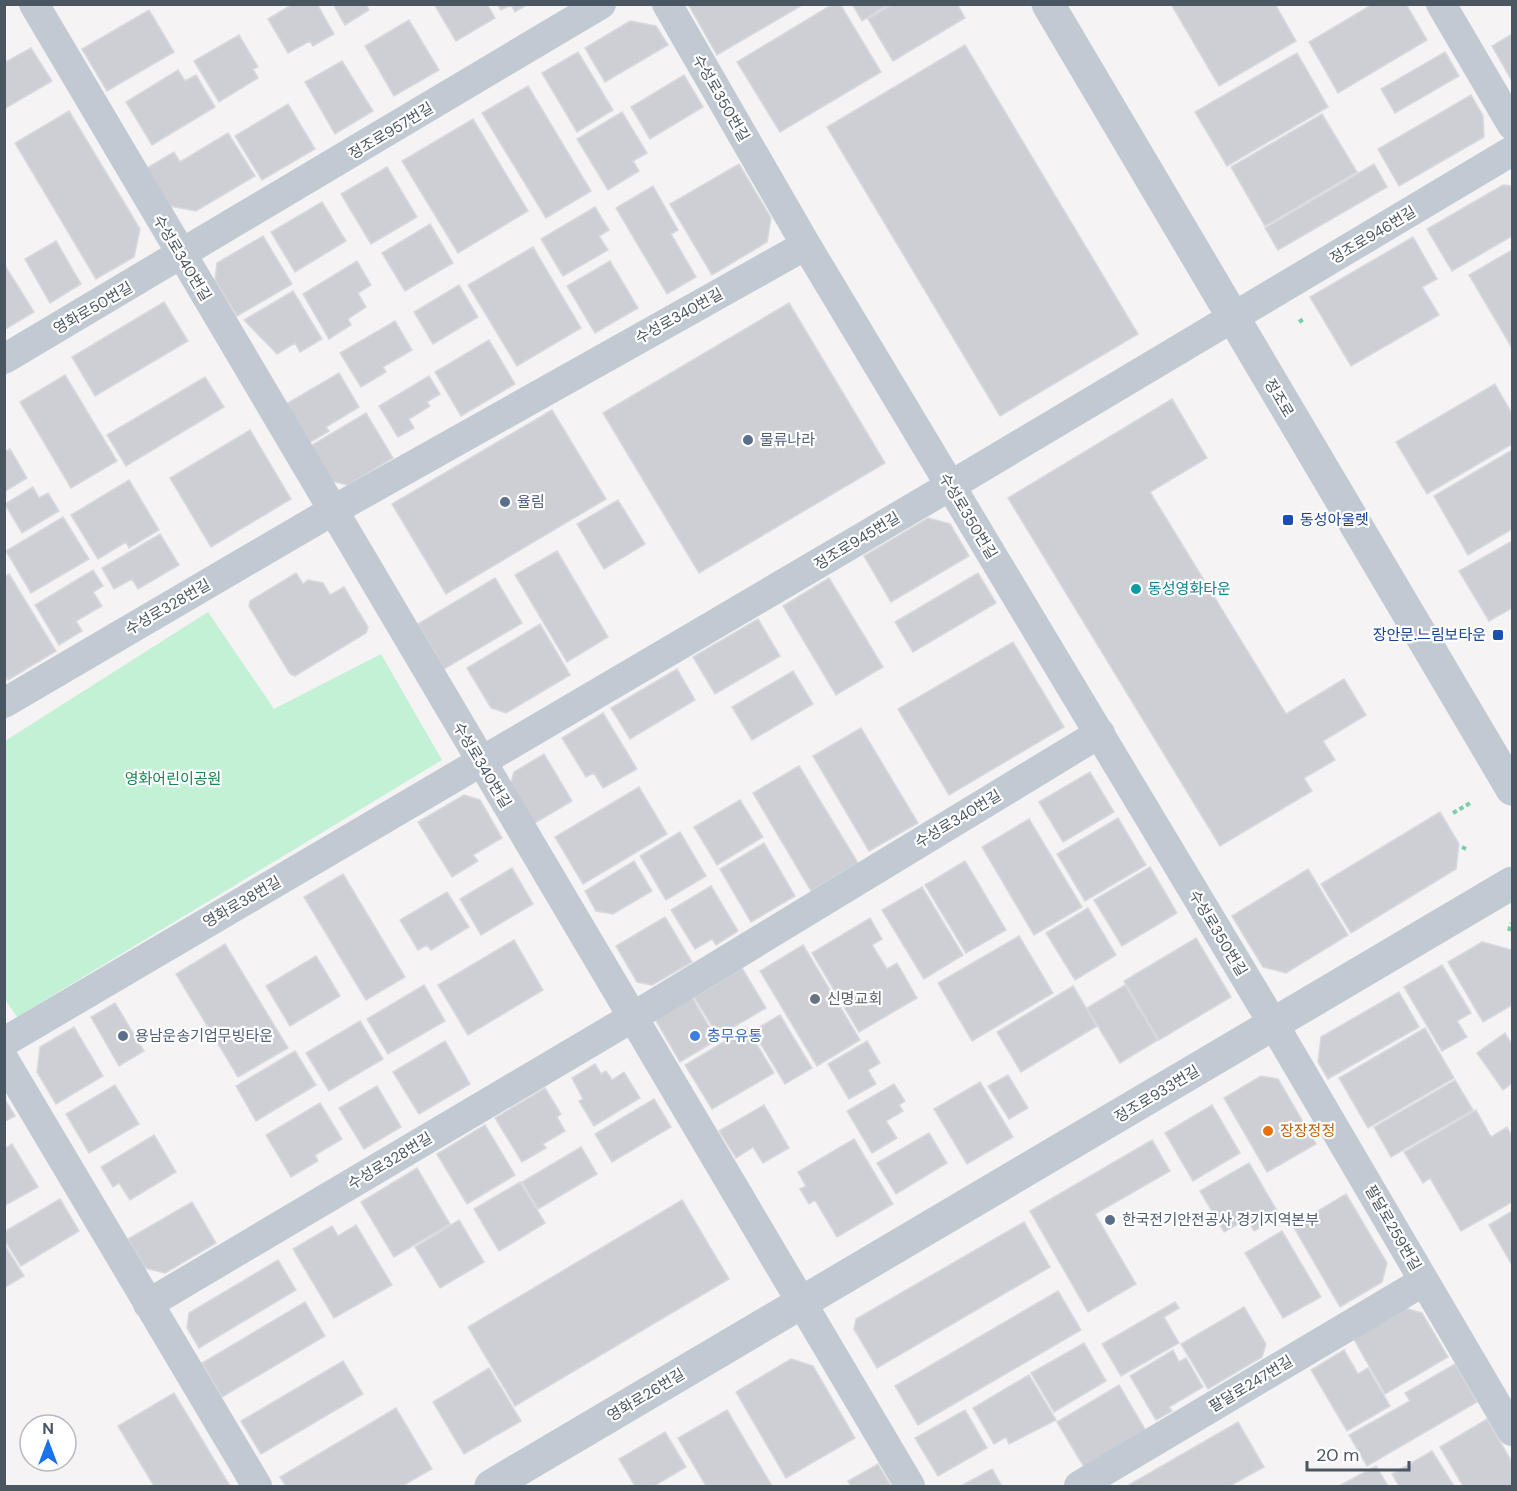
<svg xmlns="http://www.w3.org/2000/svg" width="1517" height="1491" viewBox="0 0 1517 1491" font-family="'DM Sans','Noto Sans KR',sans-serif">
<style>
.green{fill:#c3f1d5}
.building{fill:#cdcfd5;stroke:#d7d9de;stroke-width:1.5}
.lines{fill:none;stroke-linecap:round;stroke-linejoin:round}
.path{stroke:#7ad0a6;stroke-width:4;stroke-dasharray:4.5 3;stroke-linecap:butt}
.minor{stroke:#c1cad2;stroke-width:30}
.tertiary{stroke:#c1cad2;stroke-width:33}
.service-dot{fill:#5c6f8a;stroke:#fff;stroke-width:2}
.transit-dot{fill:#1a4fb4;stroke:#fff;stroke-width:2}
.culture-dot{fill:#0f9aa8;stroke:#fff;stroke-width:2}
.worship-dot{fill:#6b7280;stroke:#fff;stroke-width:2}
.shop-dot{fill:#3f7fe0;stroke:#fff;stroke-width:2}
.food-dot{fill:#e8710a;stroke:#fff;stroke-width:2}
.labels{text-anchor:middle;stroke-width:4.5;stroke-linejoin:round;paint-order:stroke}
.street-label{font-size:15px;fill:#4a5661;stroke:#fff}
.service-label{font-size:15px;fill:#4e5e75;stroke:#fff;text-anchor:start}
.transit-label{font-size:15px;fill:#164399;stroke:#fff;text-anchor:start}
.culture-label{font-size:15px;fill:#0d838f;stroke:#fff;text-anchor:start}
.park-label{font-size:15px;fill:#17864f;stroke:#fff}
.worship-label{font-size:15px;fill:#5b616d;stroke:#fff;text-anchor:start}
.shop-label{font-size:15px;fill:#366cbe;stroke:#fff;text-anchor:start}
.food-label{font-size:15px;fill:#c56008;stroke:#fff;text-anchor:start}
</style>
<rect width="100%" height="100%" fill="#f5f3f3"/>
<path class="green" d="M208 612 274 709 381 654 442 760 17 1017 4 998 5 741Z"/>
<path class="building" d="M293 4H317L334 34 313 46 310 41 288 53 268 19Z
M333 4H366L369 10 345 25Z
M434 4H487L495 18 456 41Z
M497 4H528L515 12 511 5 501 10Z
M688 4H804L717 55Z
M833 4H840L881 72 780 132 737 62Z
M852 4H889L862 21Z
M892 4H957L965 18 893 61 868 19Z
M1171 4H1275L1296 41 1219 86Z
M1373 4H1406L1427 40 1338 93 1309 42Z
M149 10 174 52 107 91 82 49Z
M409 20 439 70 394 96 365 46Z
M630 21 656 26 668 45 605 82 585 48Z
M1512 34V81L1492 46Z
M239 35 258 67 253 69 258 78 219 102 194 61Z
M965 45 1138 334 1000 416 827 127Z
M31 48 52 81 4 109V63Z
M578 52 613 110 577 132 542 73Z
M1445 52 1459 76 1395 113 1381 89Z
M1297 53 1328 107 1227 166 1195 112Z
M342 61 373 111 335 134 305 82Z
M178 70 185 81 196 75 215 107 152 145 126 102Z
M684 75 703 107 650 139 631 107Z
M528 86 591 191 546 218 482 113Z
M1471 95 1483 116 1484 137 1399 186 1378 149Z
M288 104 315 149 262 180 235 136Z
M69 111 140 229 134 257 96 279 15 143Z
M622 112 647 153 633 161 639 171 608 190 577 139Z
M1322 114 1357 172 1265 226 1231 167Z
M473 119 528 211 458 253 402 161Z
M228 133 255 176 196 211 170 206 147 168 174 152 180 162Z
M739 164 771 218 767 242 712 275 670 204Z
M1374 164 1387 187 1278 250 1265 228Z
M387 167 417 217 371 244 341 194Z
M1503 185 1512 186V236L1452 271 1427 229Z
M653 186 678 230 671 234 696 277 667 294 616 208Z
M322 202 346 241 295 272 271 232Z
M595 207 609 230 599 236 608 250 563 276 541 239Z
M430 224 453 263 405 291 382 253Z
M263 236 292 284 237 316 215 280 217 263Z
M1413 237 1437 279 1422 287 1439 315 1351 366 1310 297Z
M56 241 81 284 50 303 25 259Z
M533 247 581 328 517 366 468 285Z
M1512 250V348L1469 275Z
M357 261 371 285 358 293 366 307 348 319 351 325 329 339 303 294Z
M610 261 638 308 595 333 567 286Z
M4 264 34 312 4 330Z
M459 285 478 317 433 344 414 312Z
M293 291 322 339 300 352 295 343 277 354 244 320Z
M164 302 188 341 95 396 72 357Z
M789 303 885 463 699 573 603 413Z
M395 321 412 350 383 367 386 372 361 387 340 353Z
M489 340 515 384 461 416 435 372Z
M339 373 359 407 326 427 329 431 304 446 281 407Z
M65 375 117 461 71 488 20 402Z
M429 376 440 394 427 402 430 406 409 419 414 428 398 437 379 406Z
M205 377 224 407 126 466 107 435Z
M1495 384 1512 414V444L1427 494 1396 442Z
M1172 399 1207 458 1150 492 1286 714 1344 679 1366 715 1323 741 1335 760 1304 778 1312 791 1220 846 1008 498Z
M552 410 606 499 446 594 392 504Z
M366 413 393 458 348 485 326 480 307 448Z
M250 430 291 499 211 547 170 478Z
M10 449 27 478 4 492V452Z
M1512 450V529L1468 555 1434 496Z
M129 480 159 530 129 548 126 542 98 559 71 515Z
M33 487 39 498 48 493 59 511 22 533 5 504Z
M618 500 645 544 604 569 577 524Z
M63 517 89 559 31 593 6 551Z
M928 518 950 524 969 556 891 602 864 556Z
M160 534 179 565 138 589 132 579 114 589 102 568Z
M1512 541V608L1489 621 1459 571Z
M557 551 608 637 567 662 515 575Z
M93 570 103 586 93 592 102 606 76 621 82 631 59 645 35 605Z
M296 573 303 584 308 580 323 583 330 595 344 587 368 627 366 633 295 676 290 674 249 606 250 601Z
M978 573 996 603 913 652 895 622Z
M9 574 56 651 8 680 4 675V577Z
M495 578 522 623 444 669 418 624Z
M829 578 883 667 836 695 783 606Z
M758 619 780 656 715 694 693 657Z
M540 624 570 675 506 713 491 708 467 668Z
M1013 642 1064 727 949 795 898 709Z
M677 669 695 700 630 739 611 708Z
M793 671 813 704 752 740 732 707Z
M603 713 637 769 603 788 594 773 586 777 562 738Z
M861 728 918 823 869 851 813 756Z
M544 754 572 801 530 826 509 790 514 772Z
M799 766 858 863 811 891 753 793Z
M1090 772 1114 812 1063 842 1039 802Z
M639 787 667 834 583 884 555 837Z
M464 795 480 800 502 838 473 855 478 861 452 877 418 822Z
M740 800 763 837 717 865 694 827Z
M1440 812 1459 844 1456 869 1351 933 1321 884Z
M1118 818 1146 865 1085 901 1057 854Z
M1029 819 1082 907 1034 935 982 847Z
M680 832 706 876 666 900 640 856Z
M764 843 795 896 751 922 720 869Z
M634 861 652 891 613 914 596 911 585 891Z
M965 861 1006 930 966 953 925 885Z
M1150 867 1177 913 1122 946 1094 900Z
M512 868 533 904 481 935 460 899Z
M1308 869 1348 935 1286 973 1263 967 1232 916Z
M343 874 405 977 366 1000 304 897Z
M711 886 738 931 716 945 712 939 695 949 671 910Z
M922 887 963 955 924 979 882 910Z
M447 892 469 927 431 950 427 945 418 950 400 920Z
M1088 908 1116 955 1075 980 1046 933Z
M665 917 692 962 652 985 637 982 616 946Z
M870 918 882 939 872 945 887 969 897 963 917 998 859 1032 812 953Z
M1019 936 1053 993 972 1041 938 983Z
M1196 938 1231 997 1159 1040 1124 981Z
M514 940 543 990 468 1035 438 985Z
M1482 942 1512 950V1005L1483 1022 1448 962Z
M225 944 288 1048 238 1077 176 974Z
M803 945 860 1040 817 1066 760 971Z
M316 956 340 996 290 1026 266 986Z
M1442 965 1471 1013 1457 1021 1467 1037 1442 1051 1404 987Z
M742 968 766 1008 718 1036 694 997Z
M424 985 445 1021 388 1054 367 1019Z
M1125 985 1158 1040 1120 1063 1087 1008Z
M1073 986 1097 1026 1021 1072 997 1032Z
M1399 992 1419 1027 1328 1079 1318 1062 1321 1037Z
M692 997 717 1040 680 1062 655 1019Z
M115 1003 144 1051 119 1066 91 1017Z
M780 1015 812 1068 785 1084 753 1031Z
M360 1021 383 1059 329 1091 306 1053Z
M74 1027 103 1076 56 1104 37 1072 40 1047Z
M747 1028 774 1073 712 1109 685 1065Z
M1425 1028 1454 1078 1368 1128 1339 1078Z
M1505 1033 1512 1045V1083L1503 1090 1477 1053Z
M445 1041 470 1084 419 1114 393 1072Z
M867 1041 880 1063 868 1070 876 1084 849 1099 828 1064Z
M295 1051 316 1085 256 1121 236 1086Z
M595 1064 601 1074 606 1071 612 1080 624 1072 640 1098 594 1126 579 1101 583 1099 572 1078Z
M1008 1075 1028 1108 1009 1119 988 1086Z
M1261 1076 1278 1079 1316 1144 1267 1172 1224 1098Z
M1455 1080 1473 1110 1391 1157 1374 1127Z
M980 1082 1013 1137 967 1164 934 1109Z
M894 1084 905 1101 899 1105 903 1111 886 1121 897 1138 872 1153 847 1111Z
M115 1085 139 1124 89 1153 66 1114Z
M377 1086 401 1127 364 1149 339 1108Z
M545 1088 561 1114 557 1117 565 1131 543 1144 546 1148 522 1162 495 1118Z
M4 1098 15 1116 4 1122Z
M654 1099 671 1127 612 1162 595 1134Z
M320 1103 342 1139 315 1155 318 1161 291 1177 266 1135Z
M764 1105 789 1148 763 1163 753 1147 736 1158 719 1131Z
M1212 1105 1240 1153 1193 1181 1165 1133Z
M1476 1110 1491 1137 1507 1127 1512 1137V1202L1461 1231 1430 1178 1423 1183 1404 1152Z
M485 1125 515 1175 467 1204 437 1154Z
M929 1133 947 1163 896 1194 877 1163Z
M154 1135 176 1172 130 1200 119 1183 113 1187 101 1167Z
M854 1139 893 1204 837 1237 815 1200 809 1204 800 1189 806 1186 798 1172Z
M1152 1140 1170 1171 1095 1214 1136 1284 1088 1312 1030 1211Z
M12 1144 38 1187 4 1206V1149Z
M581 1147 597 1174 538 1209 522 1182Z
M1249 1163 1280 1216 1254 1231 1247 1219 1224 1232 1200 1191Z
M417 1168 450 1224 394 1257 361 1202Z
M520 1182 545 1223 499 1251 474 1209Z
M1346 1194 1387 1263 1382 1282 1340 1307 1293 1226Z
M60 1199 79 1231 21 1266 4 1239V1232Z
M682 1200 729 1279 515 1406 468 1327Z
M192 1202 216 1243 165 1273 145 1268 128 1239Z
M1512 1211V1265L1489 1225Z
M459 1220 484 1262 440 1288 415 1247Z
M1024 1222 1050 1267 877 1368 854 1329 856 1319Z
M356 1225 392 1285 334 1318 293 1249 332 1226 338 1236Z
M1282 1231 1321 1297 1283 1318 1245 1253Z
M4 1244 24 1276 4 1288Z
M278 1260 296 1290 199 1348 187 1328 189 1313Z
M1058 1291 1081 1330 918 1425 895 1386Z
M305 1302 325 1336 222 1397 202 1363Z
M1175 1302 1179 1308 1164 1317 1179 1343 1121 1376 1102 1344Z
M1244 1307 1266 1344 1262 1357 1208 1389 1181 1344Z
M1401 1307 1422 1313 1448 1357 1385 1394 1352 1336Z
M1084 1343 1106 1381 1054 1412 1031 1373Z
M1173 1350 1179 1362 1186 1358 1203 1387 1169 1407 1172 1411 1156 1420 1130 1376Z
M1344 1350 1358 1374 1368 1368 1390 1406 1347 1431 1311 1370Z
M791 1359 813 1366 855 1438 786 1478 736 1392Z
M343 1361 363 1394 261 1454 241 1421Z
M1455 1364 1477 1402 1367 1466 1349 1435 1410 1401 1405 1393Z
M489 1368 521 1421 464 1454 433 1402Z
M1029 1375 1056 1420 1009 1444 1006 1437 994 1444 973 1408Z
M1119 1385 1146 1431 1084 1467 1057 1422Z
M174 1393 230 1486H154L118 1426Z
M396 1408 432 1469 402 1486H286L280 1477Z
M727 1410 772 1486H706L678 1438Z
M965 1410 987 1448 938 1476 915 1438Z
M1487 1419 1512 1462V1486H1463L1440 1447Z
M1238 1422 1264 1467 1230 1486H1127Z
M665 1432 686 1467 654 1486H635L619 1459Z
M1432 1451 1454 1486H1399L1392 1474Z
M878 1464 891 1486H851L848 1481Z
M1376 1466 1388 1486H1339Z
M992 1469 1002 1486H961Z"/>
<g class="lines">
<path class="path" d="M1299 322 1305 318
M1453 813 1472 802
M1462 847 1468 850
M1509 931 1511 923"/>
<path class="minor" d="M34 4 910 1486
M667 4 806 245 1274 1025 1512 1431
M1441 4 1512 125
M4 359 601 4
M4 703 332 511 806 245
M4 1042 950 486 1512 151
M4 1060 257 1486
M148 1304 633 1017 1100 733
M1079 1486 1424 1281"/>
<path class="tertiary" d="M1048 4 1512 789
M491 1486 1512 883"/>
</g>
<g class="service-dot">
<circle cx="748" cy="440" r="6"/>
<circle cx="505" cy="502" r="6"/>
<circle cx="123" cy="1036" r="6"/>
<circle cx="1110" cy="1220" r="6"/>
</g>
<g class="transit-dot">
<rect x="1282" y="514" width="12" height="12" rx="3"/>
<rect x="1492" y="629" width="12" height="12" rx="3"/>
</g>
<circle class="culture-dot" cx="1136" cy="589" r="6"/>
<circle class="worship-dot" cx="815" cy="999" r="6"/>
<circle class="shop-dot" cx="695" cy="1036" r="6"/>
<circle class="food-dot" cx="1268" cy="1131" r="6"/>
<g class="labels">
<g class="street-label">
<text transform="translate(721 98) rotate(60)" y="5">수성로350번길</text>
<text transform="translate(391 131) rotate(-31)" y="5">정조로957번길</text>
<text transform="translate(1373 235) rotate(-31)" y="5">정조로946번길</text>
<text transform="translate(182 258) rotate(59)" y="5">수성로340번길</text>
<text transform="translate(93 308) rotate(-30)" y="5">영화로50번길</text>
<text transform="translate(679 316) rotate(-29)" y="5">수성로340번길</text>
<text transform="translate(1279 398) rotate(59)" y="5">정조로</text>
<text transform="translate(968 516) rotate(59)" y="5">수성로350번길</text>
<text transform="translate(857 541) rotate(-31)" y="5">정조로945번길</text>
<text transform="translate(168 607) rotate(-30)" y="5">수성로328번길</text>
<text transform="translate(482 765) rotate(59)" y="5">수성로340번길</text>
<text transform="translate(958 819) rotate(-31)" y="5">수성로340번길</text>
<text transform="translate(242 902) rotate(-30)" y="5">영화로38번길</text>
<text transform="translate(1218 933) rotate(59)" y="5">수성로350번길</text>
<text transform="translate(1157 1094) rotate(-31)" y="5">정조로933번길</text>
<text transform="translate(390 1161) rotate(-31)" y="5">수성로328번길</text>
<text transform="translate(1393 1228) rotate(60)" y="5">팔달로259번길</text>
<text transform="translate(1251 1384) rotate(-31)" y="5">팔달로247번길</text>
<text transform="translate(646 1395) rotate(-31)" y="5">영화로26번길</text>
</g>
<g class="service-label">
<text x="760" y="445">물류나라</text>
<text x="517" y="507">율림</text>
<text x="135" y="1041">용남운송기업무빙타운</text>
<text x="1122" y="1225">한국전기안전공사 경기지역본부</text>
</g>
<g class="transit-label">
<text x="1300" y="525">동성아울렛</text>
<text x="1486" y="640" text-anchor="end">장안문.느림보타운</text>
</g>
<g class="culture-label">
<text x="1148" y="594">동성영화타운</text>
</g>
<g class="park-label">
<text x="173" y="784">영화어린이공원</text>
</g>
<g class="worship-label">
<text x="827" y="1004">신명교회</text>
</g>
<g class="shop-label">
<text x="707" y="1041">충무유통</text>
</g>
<g class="food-label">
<text x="1280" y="1136">장장정정</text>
</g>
</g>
<rect width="1517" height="1491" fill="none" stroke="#4a5661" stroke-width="12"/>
<g transform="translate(48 1443)"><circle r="28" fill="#ffffff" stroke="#b7bbc0" stroke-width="1.5"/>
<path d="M0-4.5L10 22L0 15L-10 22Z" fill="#1a73e8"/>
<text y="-9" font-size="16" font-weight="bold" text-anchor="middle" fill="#4a5661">N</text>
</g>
<path d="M1307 1461v9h102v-9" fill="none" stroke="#4a5661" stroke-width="3"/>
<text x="1316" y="1461" font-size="18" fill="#4a5661" stroke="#ffffff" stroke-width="4.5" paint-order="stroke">20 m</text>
</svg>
